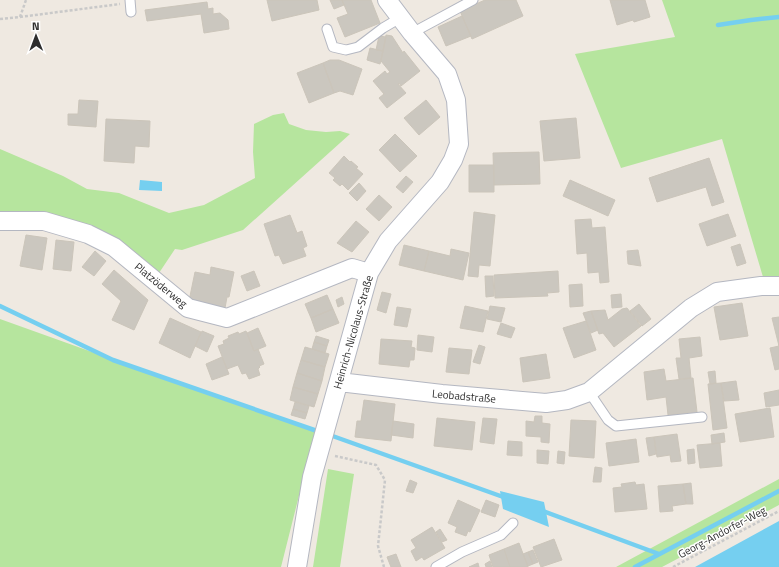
<svg xmlns="http://www.w3.org/2000/svg" width="779" height="567" viewBox="0 0 779 567" font-family="'Titillium Web',sans-serif">
<style>
.green{fill:#b6e59e}
.water{fill:#75cff0}
.lines{fill:none;stroke-linecap:round;stroke-linejoin:round}
.stream{stroke:#75cff0;stroke-width:4.5}
.building{fill:#cbc7bf;stroke:#cbc5ba}
.service-casing{stroke:#b4b7c1;stroke-width:11}
.minor-casing{stroke:#b4b7c1;stroke-width:20}
.path{stroke:#c9c9c9;stroke-width:2.5;stroke-dasharray:3 2;stroke-linecap:butt}
.service{stroke:#fff;stroke-width:9}
.minor{stroke:#fff;stroke-width:18}
.labels{text-anchor:middle;stroke-width:3;stroke-linejoin:round;paint-order:stroke}
.street-label{font-size:11px;fill:#2e2e2e;stroke:#fff}
</style>
<rect width="100%" height="100%" fill="#efe9e1"/>
<path class="green" d="M662 0H779V277H763L722 139 621 168 575 54 675 37Z
M284 113 289 124 306 130 326 132 340 131 350 134 243 230 182 250 175 249 159 273 131 249 111 237 0 214V149L63 176 87 189 119 193 169 213 204 205 255 178 253 152 254 124 273 115Z
M0 319 315 432 281 567H0Z
M328 469 354 474 340 567H313Z
M779 479V505L662 567H616Z"/>
<path class="water" d="M140 180 162 182V191L139 190Z
M500 491 544 502 549 527 503 509Z
M779 521V567H695Z"/>
<g class="lines">
<path class="stream" d="M718 25 751 20 779 17
M0 306 113 360 320 432
M327 434 506 498
M540 510 659 554
M635 567 779 491"/>
</g>
<path class="building" d="M267 0H317L319 10 272 21Z
M330 0H342L344 5 334 9Z
M342 0H371L380 23 345 37 337 18 348 14Z
M485 0H516L523 16 472 39 460 11Z
M610 0H645L650 17 634 22 633 20 617 25Z
M207 2 208 9 213 8V14L220 13 228 20 229 29 204 33 201 14 147 21 145 10Z
M462 16 471 36 446 46 438 27Z
M386 35 392 36 403 53 404 51 420 71 401 86 399 83 398 84 406 93 387 108 379 98 384 94 373 81 385 71 387 74 390 72 381 61Z
M379 36 386 37 383 51 376 50Z
M370 48 383 51 380 64 367 60Z
M330 60H339L362 69 353 95 340 91 334 93 323 63Z
M323 63 334 93 309 103 297 73Z
M79 100 98 101 96 127 68 125V114H78Z
M426 100 440 117 419 135 404 118Z
M576 118 580 158 544 161 540 121Z
M106 119 150 121 149 147 135 146 134 163 104 161Z
M395 134 417 156 400 172 379 150Z
M539 152 540 184 494 185 493 153Z
M344 156 350 162 351 161 358 167 356 168 363 174 348 190 342 184 340 186 333 180 335 178 329 173Z
M709 158 724 202 712 206 706 187 657 202 649 178Z
M469 165H494V192H469Z
M406 176 413 182 403 193 396 187Z
M570 180 615 200 608 216 563 196Z
M359 183 366 191 357 201 349 193Z
M379 195 392 207 379 221 366 209Z
M474 212 495 215 490 266 479 265 478 277 468 276Z
M728 214 736 236 707 246 699 224Z
M290 215 297 233 302 231 307 246 303 248 306 256 283 264 279 255 275 256 264 224Z
M591 219 592 228 605 227 609 282 600 283 599 272 588 273 587 253 577 254 575 220Z
M356 221 369 232 352 252 337 243Z
M26 235 47 238 42 270 20 266Z
M56 240 74 242 71 271 53 269Z
M740 244 746 263 737 266 731 247Z
M404 245 429 251 424 271 399 265Z
M451 249 469 253 463 280 424 271 429 251 450 256Z
M638 250 641 266 628 264 627 251Z
M95 251 106 261 94 276 82 267Z
M211 267 234 272 229 297H227L225 308 189 301 195 272 210 275Z
M114 270 148 300 134 330 112 320 121 301 102 284Z
M254 271 260 286 247 291 241 276Z
M558 271 559 292 547 293 548 296 495 298 494 275Z
M485 276H493L494 296 486 297Z
M582 284 583 306 570 307 569 285Z
M382 292 391 294 386 313 377 310Z
M621 294 622 307 612 308 611 295Z
M327 295 333 309 311 318 305 304Z
M342 297 344 304 338 307 336 300Z
M742 303 748 336 720 340 714 307Z
M639 304 651 319 642 326 630 311Z
M465 306 488 311 483 332 460 328Z
M490 306 505 308 501 322 487 319Z
M397 307 411 309 407 327 394 325Z
M627 308 641 326 614 347 603 333 599 334 591 311 605 310 608 320 622 309Z
M333 309 339 323 316 332 311 318Z
M591 311 598 330 591 333 583 313Z
M779 317V346L772 318Z
M170 318 201 332 190 358 159 343Z
M586 321 596 350 574 358 563 328Z
M501 323 515 328 511 338 497 334Z
M258 328 266 346 254 351 247 333Z
M202 331 214 336 207 352 195 346Z
M246 331 254 351 258 349 264 364 259 366 260 367 258 369 260 375 249 379 246 373 242 374 238 365 227 369 218 346 224 344 223 341 229 338 228 336 238 332 239 334Z
M418 335 434 337 432 352 417 350Z
M316 336 329 340 327 346 314 342Z
M700 337 702 356 689 358 691 378 679 379 676 358H681L679 339Z
M381 339 412 341 411 347 415 348 414 360H410L409 367 379 364Z
M314 342 327 346 325 353 312 349Z
M479 345 485 347 480 364 473 362Z
M779 346V369L775 370 770 348Z
M305 347 329 354 325 367 301 360Z
M449 348 472 350 469 374 446 372Z
M546 354 550 378 523 382 520 358Z
M222 357 229 374 212 380 206 364Z
M301 360 325 367 322 381 297 373Z
M664 369 666 381 693 378 697 412 668 415 666 397 647 400 644 372Z
M715 371 716 383 710 384 708 372Z
M297 373 322 381 318 394 293 387Z
M736 381 739 400 724 401 721 383Z
M721 383 727 428 713 430 708 384Z
M293 387 318 394 314 407 290 400Z
M779 390V405L766 407 764 393Z
M364 400 395 404 391 441 355 437 357 421H361Z
M295 402 309 406 307 413 293 409Z
M770 408 774 437 740 442 735 414Z
M293 409 307 413 305 419 291 415Z
M535 416H542V423L550 424 549 443 541 442V437L526 436V421L534 422Z
M437 418 475 422 472 450 434 446Z
M483 418 497 419 494 444 480 442Z
M571 420 596 421 594 458 569 456Z
M393 421 414 424 413 438 391 435Z
M724 433 725 442 712 444 711 435Z
M677 434 681 461 671 462 670 455 657 457 654 437Z
M654 437 656 454 649 456 646 438Z
M636 439 639 462 609 466 606 443Z
M508 441 522 442V456L507 455Z
M720 443 722 466 700 468 697 445Z
M694 449 695 463 688 464 687 450Z
M537 450 549 451 548 464 537 463Z
M558 451 565 452 564 464 557 463Z
M595 467 602 468 601 482H593Z
M410 480 417 483 413 493 406 491Z
M635 482 636 485 644 484 647 509 615 512 613 488 622 487 621 484Z
M691 483 693 504H686L683 484Z
M683 484 686 504 672 506 673 511 660 512 658 486Z
M458 500 480 510 470 532 468 531 466 536 455 532 457 527 448 523Z
M486 500 499 505 495 517 481 512Z
M432 527 445 548 424 560 422 557 416 561 411 551 416 548 411 540Z
M440 529 447 540 442 542 436 532Z
M554 539 562 560 541 567 533 547Z
M519 543 528 567H510L504 549Z
M504 549 510 567H493L489 555Z
M533 550 538 562 533 564 528 552Z
M528 552 533 564 528 566 523 554Z
M396 554 401 567H391L387 557Z
M490 561 492 567H486L485 564Z
M478 563 479 567H469Z"/>
<g class="lines">
<defs>
<path id="service" d="M130 0 131 12
M327 29 333 47 346 50 358 47 383 28 400 18
M412 33 473 0
M589 392 608 420 616 426 702 417
M436 567 462 552 501 535 513 523"/>
<path id="minor" d="M0 221H44L88 234 114 247 188 308 227 318 352 268 369 273
M339 382 442 394 546 403 567 400 589 392 691 308 717 292 761 286H779
M297 567 312 477 369 273 388 241 440 182 453 160 459 144 456 100 447 74 412 33 387 0"/>
</defs>
<use href="#service" class="service-casing"/>
<use href="#minor" class="minor-casing"/>
<path class="path" d="M20 17 120 4
M0 19 20 17 26 0
M335 456 376 465 385 480 378 546 384 567
M673 567 779 511"/>
<use href="#service" class="service"/>
<use href="#minor" class="minor"/>
</g>
<g class="labels">
<g class="street-label">
<text transform="translate(161 285) rotate(39)" y="4">Platzöderweg</text>
<text transform="translate(353 332) rotate(-74)" y="4">Heinrich-Nicolaus-Straße</text>
<text transform="translate(464 396) rotate(5)" y="4">Leobadstraße</text>
<text transform="translate(722 532) rotate(-28)" y="4">Georg-Andorfer-Weg</text>
</g>
</g>
<g transform="translate(36 36) rotate(359)" stroke="#ffffff" stroke-width="3" paint-order="stroke">
<path d="M0-3L7 15L0 10L-7 15Z" fill="#2e2e2e"/>
<text y="-6" font-size="11" font-weight="bold" text-anchor="middle" fill="#2e2e2e">N</text>
</g>
</svg>
